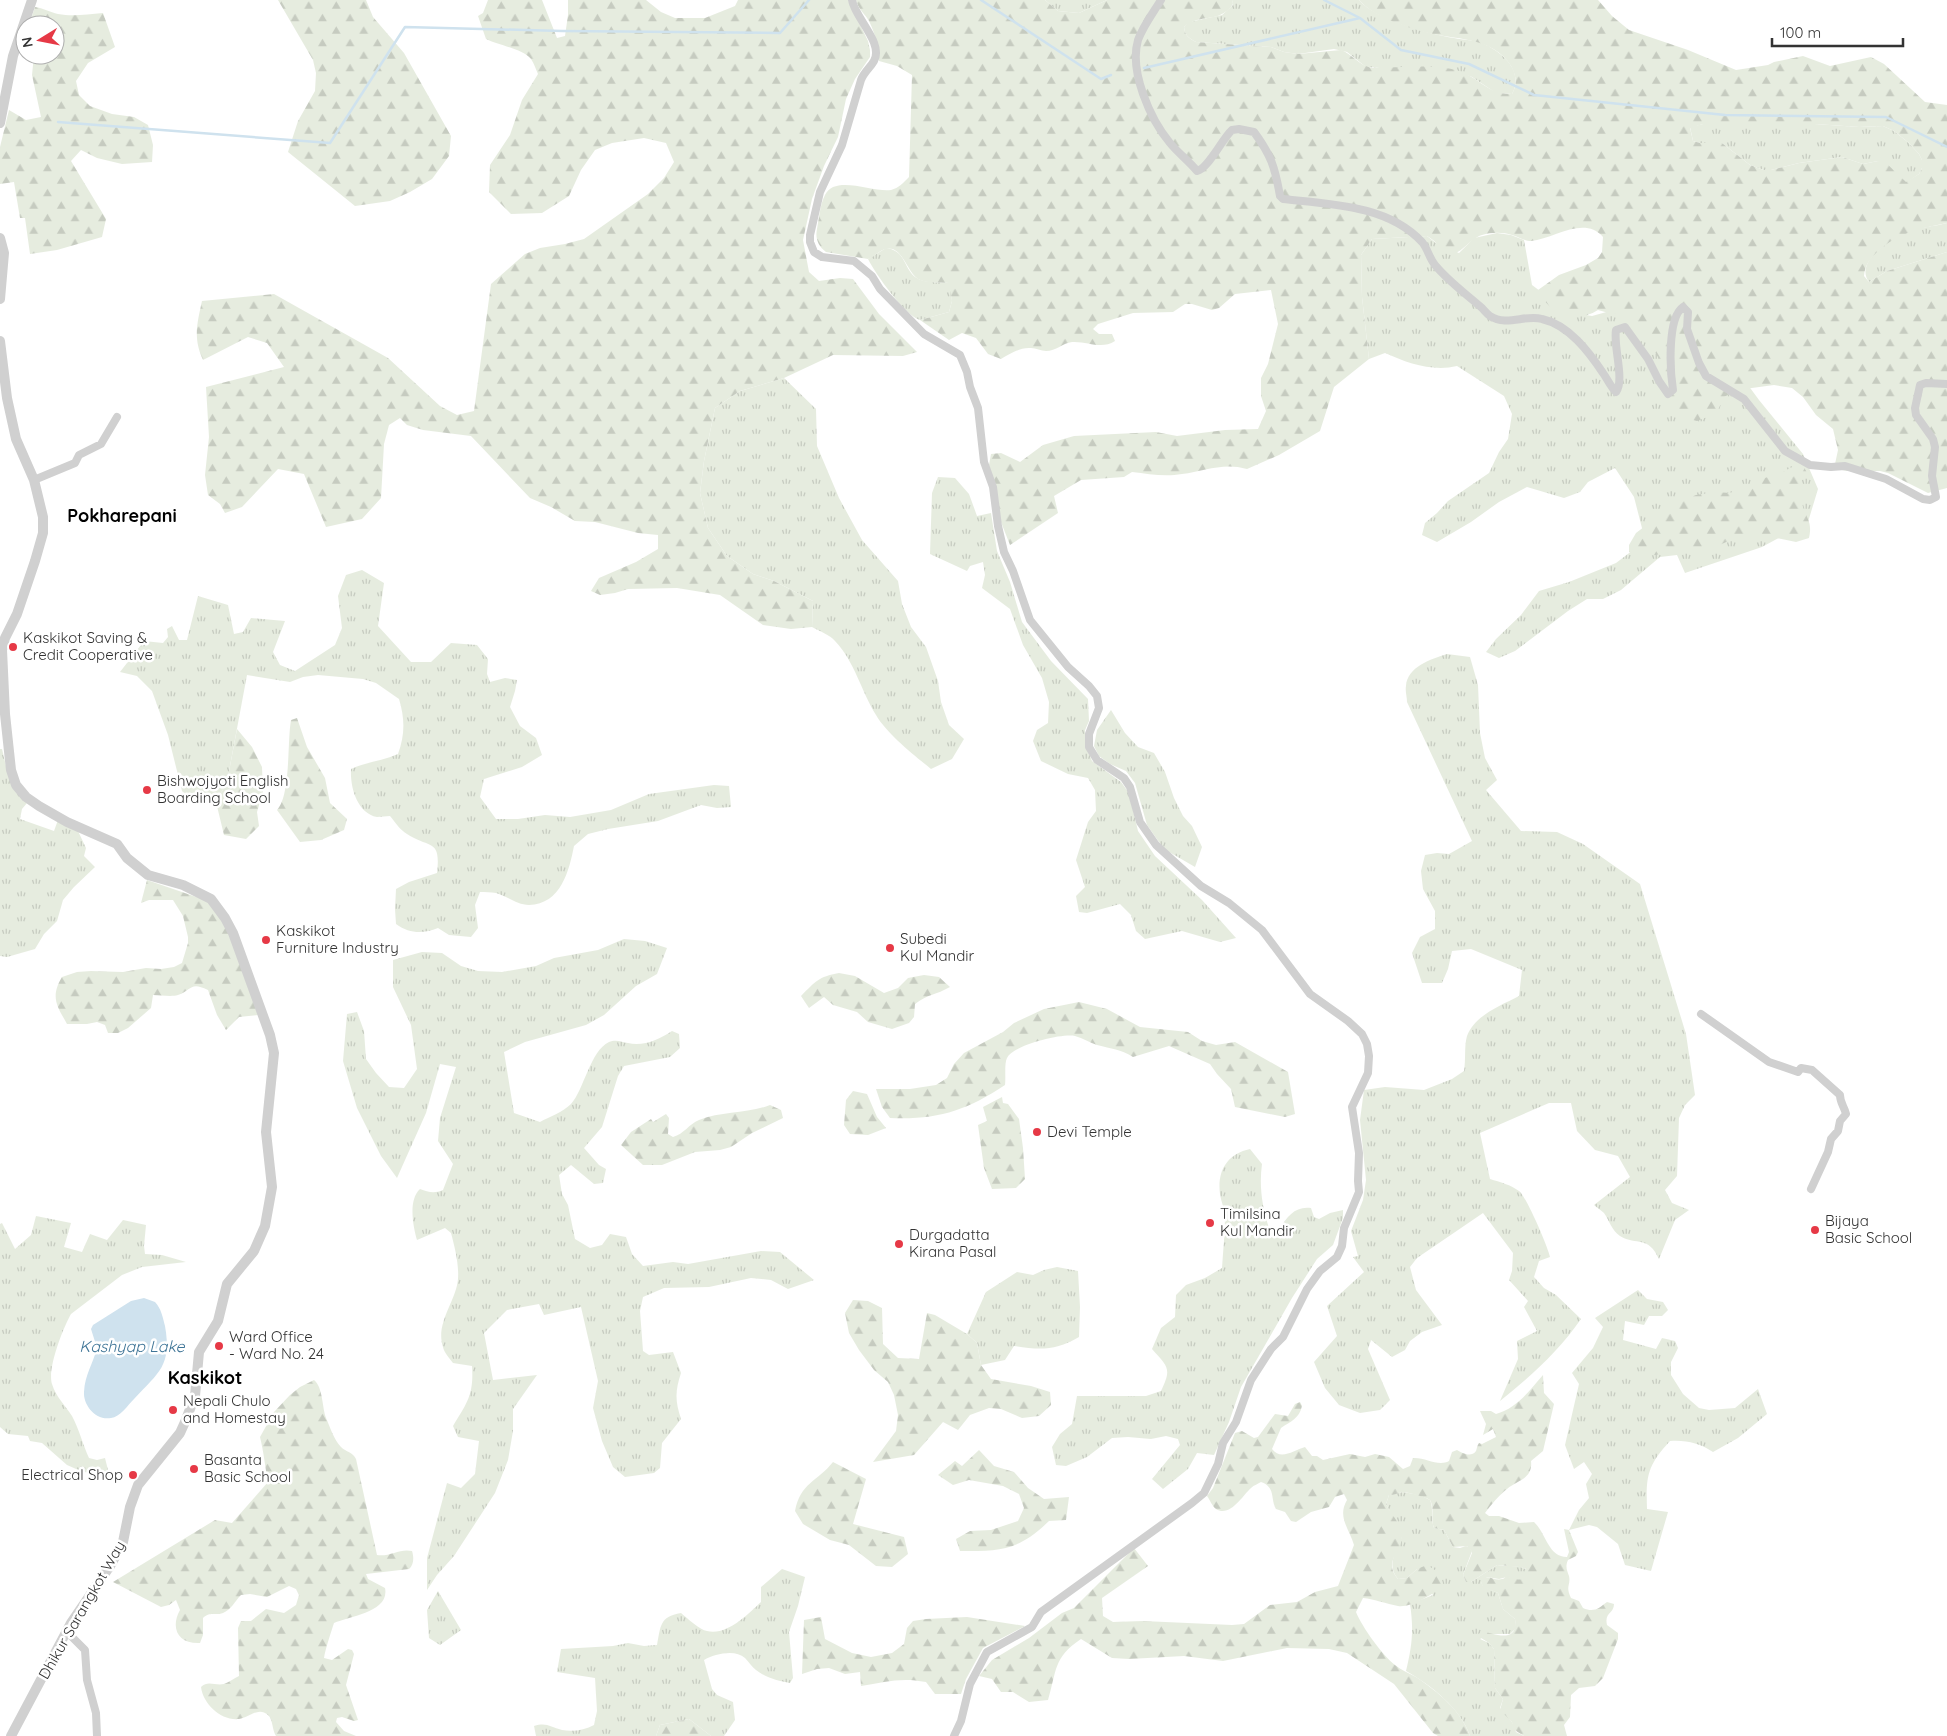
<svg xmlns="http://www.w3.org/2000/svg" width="1947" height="1736" viewBox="0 0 1947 1736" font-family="Quicksand,sans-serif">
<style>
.grass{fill:url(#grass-tufts)}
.forest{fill:url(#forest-firs);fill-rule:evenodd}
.water{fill:#cfe2ee}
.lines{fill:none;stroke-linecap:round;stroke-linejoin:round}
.stream{stroke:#cfe2ee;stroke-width:2.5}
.minor{stroke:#d0d0d0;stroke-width:8}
.tertiary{stroke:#d0d0d0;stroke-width:10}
.poi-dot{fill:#e63946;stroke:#fff;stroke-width:2}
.labels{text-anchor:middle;stroke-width:5;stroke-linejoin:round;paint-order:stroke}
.poi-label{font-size:15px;fill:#333;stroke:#fff;text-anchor:start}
.street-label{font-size:15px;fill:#333;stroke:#fff}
.water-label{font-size:16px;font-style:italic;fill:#3f7597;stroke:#fff}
.quarter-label{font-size:18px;font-weight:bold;fill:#000;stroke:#fff}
</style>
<defs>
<pattern id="grass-tufts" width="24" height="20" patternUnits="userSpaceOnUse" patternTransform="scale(1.25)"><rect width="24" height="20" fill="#e6ecdf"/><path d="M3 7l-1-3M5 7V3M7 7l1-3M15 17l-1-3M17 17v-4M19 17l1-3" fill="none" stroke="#c6cbc0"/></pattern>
<pattern id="forest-firs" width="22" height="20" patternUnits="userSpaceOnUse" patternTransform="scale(1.25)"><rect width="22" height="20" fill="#e6ecdf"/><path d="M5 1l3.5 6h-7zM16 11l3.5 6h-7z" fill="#c6cbc0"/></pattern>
</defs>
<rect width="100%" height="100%" fill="#fff"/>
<path class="grass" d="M1045 0H1107L1079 13 1058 11Z
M1232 0H1359C1376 20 1429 34 1454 38 1464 40 1475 40 1484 44 1504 53 1524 72 1512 94L1496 93 1472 77 1452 70 1422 67 1393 69 1366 67 1347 52 1334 49 1298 54 1284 52 1271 47 1196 42C1188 38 1185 35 1184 27L1189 22 1222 15 1233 5Z
M1703 124H1815L1859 127 1883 126 1894 131 1909 143 1919 154 1922 160V168L1919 174 1906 183 1878 161 1863 164 1842 157 1799 163 1771 170H1764L1750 165 1722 143H1700L1693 141 1690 127Z
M1947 223V252L1887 271 1869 282C1853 261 1895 235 1913 230 1924 227 1936 226 1947 223Z
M1497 233 1511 235 1524 240 1532 285 1568 312 1592 316 1646 301 1726 355 1759 400 1803 454 1818 489 1808 522 1762 547 1685 573 1677 555 1660 557 1621 590 1603 599H1587L1568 611 1515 651 1499 658 1486 652 1496 639 1521 615 1539 591 1569 582 1616 563 1637 547 1643 532 1634 497 1615 468 1588 482 1580 492 1564 498 1527 487 1499 502 1471 522 1437 542 1422 535 1425 523 1437 513 1448 501 1489 473 1499 452 1508 439 1512 414 1504 396 1457 366C1433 372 1407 363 1385 353L1369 359 1362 297 1361 255 1372 239 1427 236 1436 243 1459 253 1474 238Z
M886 248C909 251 902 273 921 280 929 283 941 282 950 283L952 301 949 312 920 320C905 316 875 273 868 259Z
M784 378 816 409 817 446 839 498 862 540 898 581 902 604 911 627 926 647 938 681 941 702 949 725 964 739 952 759 931 769C914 755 887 734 876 715 861 691 855 662 835 641 830 635 819 631 812 627L813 601 774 581 753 574 727 556 708 528 700 493 704 461 715 408 740 391Z
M938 477 955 478 969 494 977 516 991 513 997 551 1010 582 1022 622 1051 661 1088 699 1089 721 1085 730V743L1092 761 1121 782 1129 793 1138 831 1155 856 1202 900 1236 938 1220 942 1182 931 1145 939 1136 931 1131 915 1120 904 1087 913 1079 912 1076 896 1085 887 1076 860 1088 822 1096 811 1095 790 1088 778 1068 774 1041 761 1033 741 1037 730 1048 723 1049 702 1042 678 1023 645 1010 609 982 588 985 575 983 562 970 566 967 571 930 554 932 493Z
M362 570 384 583 378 626 411 662H431L451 643 477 645 488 659 487 674 490 682 505 678 517 680 515 691 510 707 520 726 536 738 542 755 522 767 484 779 480 797 496 819H518L545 815 570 817 611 810 649 794 714 785 729 786 731 807 717 808 701 805 658 821 608 829 588 834 574 846C569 871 561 904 529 905 517 905 507 896 496 893 491 892 485 892 480 892L475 905 478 928 471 937 449 935 438 928C423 934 410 934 396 924L395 909 396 889 409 882 437 873C441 838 430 849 407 834 400 830 395 822 390 816 386 816 381 817 377 817 357 813 350 787 351 769 366 762 382 761 398 754 405 735 405 719 399 699L376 683 363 679 318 675 303 677 290 682 247 675 227 782 216 802 207 800 195 805 182 791 168 735 152 691 137 676 120 672 144 641 163 643 168 637 167 629 172 626 179 640H187L198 596 228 605 234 634 243 632 251 618 285 621 273 652 280 665 295 671 335 645 342 628 338 596 346 575Z
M1447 654 1470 657 1478 685 1480 733 1485 758 1497 780 1486 790 1521 831 1557 832 1583 844 1640 884 1686 1034 1695 1095 1685 1105 1679 1118 1677 1176 1665 1190 1672 1203 1689 1210 1675 1220 1659 1259C1648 1235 1637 1246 1620 1236 1612 1231 1609 1220 1604 1213 1601 1210 1597 1208 1594 1205L1630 1177 1618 1156 1595 1150 1577 1131 1571 1103H1549L1480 1133 1490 1179C1500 1182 1511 1185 1519 1191 1526 1196 1548 1247 1550 1257L1539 1261 1534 1277 1544 1288 1556 1295 1581 1319C1559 1351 1530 1377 1500 1401L1518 1359 1517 1341 1537 1331 1524 1307 1528 1301 1509 1280 1512 1271 1513 1253 1483 1213 1417 1258 1410 1267 1416 1290 1442 1325 1422 1332 1410 1341 1405 1350 1392 1357 1371 1340 1368 1349 1390 1400 1380 1410 1360 1413 1339 1405 1325 1388 1314 1362 1337 1336 1327 1306 1364 1272 1353 1257 1358 1256 1351 1231 1363 1200 1366 1180 1360 1120 1364 1090 1385 1087 1424 1090 1452 1079 1464 1071C1466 1060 1464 1046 1467 1036 1475 1015 1500 1006 1519 996L1522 970 1471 949 1452 951 1448 969 1442 983H1422L1412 953 1420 937 1435 929V911L1423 889 1421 871 1425 855 1437 853 1449 854 1472 841 1407 702C1407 697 1405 691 1406 686 1407 667 1431 659 1447 654Z
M1111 710 1125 733 1138 747 1154 753 1165 772 1174 798 1183 816 1192 826 1202 847 1195 867 1164 849 1147 825 1135 783 1126 771 1110 764 1099 756 1094 746 1097 730Z
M0 749H2L6 766 27 803 22 809 20 819 54 831 58 820 78 831 86 848 84 856 95 867 74 887 63 900 57 921 44 934 35 949 7 957 0 956Z
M624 939 645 941 667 948 657 974 636 986 604 1015 586 1025 525 1042 504 1052 514 1113 540 1122C549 1117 563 1112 571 1104 584 1090 590 1051 609 1042 616 1039 622 1042 628 1043 643 1047 660 1039 672 1031L679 1034 680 1048 670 1057 624 1066 618 1076 602 1127 584 1148 599 1165 606 1169 603 1183 594 1184 571 1165 559 1175 562 1194 568 1205 575 1239 590 1248 602 1245 610 1234 626 1237 632 1254 643 1266 673 1262 688 1264 761 1251 780 1252 814 1280 788 1289 771 1280 751 1278 709 1287 664 1288 643 1297 640 1311 643 1351 649 1355 673 1352 681 1373C675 1391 675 1401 681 1419L662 1443 660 1468 654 1473 625 1477 613 1467 602 1441 593 1408 598 1381 581 1307 544 1315 539 1304 507 1310 484 1333 493 1380 537 1375 513 1409V1431L508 1460 495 1493 454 1556 437 1575 427 1590V1558L447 1483 461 1488 475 1474 479 1441 458 1437 453 1426C467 1403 474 1395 472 1366L453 1363C449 1358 444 1352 443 1347 435 1323 456 1302 458 1279 459 1264 455 1248 451 1233L445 1228 417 1240C413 1226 408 1200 420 1189 428 1192 434 1194 443 1190L453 1164 438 1141 440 1118 456 1067 440 1064 426 1113 397 1178 381 1156 357 1108 343 1061 347 1014 357 1012 364 1031 366 1059 376 1073 389 1087 404 1088 417 1069 411 1025 393 987V960L422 952 442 953 461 966 478 971 502 972 536 966 554 958 598 950Z
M1250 1149 1262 1164C1259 1186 1262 1207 1269 1228L1279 1229C1288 1216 1295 1206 1311 1208L1314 1217 1319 1219 1330 1213 1343 1210V1218L1333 1245 1317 1259 1292 1298 1241 1387 1229 1422 1214 1455 1197 1453 1188 1469 1163 1489 1152 1479 1180 1445 1178 1439 1166 1436 1151 1439 1128 1437 1112 1438 1087 1457 1066 1466 1056 1465 1052 1447 1060 1434 1072 1424 1077 1396H1146L1161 1391C1172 1368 1168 1367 1152 1349L1161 1328 1175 1317 1176 1295 1186 1285 1205 1278 1222 1268C1223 1251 1225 1234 1225 1217 1225 1209 1221 1202 1220 1194 1217 1171 1227 1154 1250 1149Z
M36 1216 71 1223 64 1247 82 1252 90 1234 107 1240 123 1220 146 1225 144 1246 145 1254 162 1255 186 1262 142 1267 122 1275 71 1314C63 1328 47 1369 52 1384 56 1397 65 1405 72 1416 79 1429 83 1445 89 1458L97 1460 105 1458 109 1474 83 1472 67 1465 42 1443 30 1441 28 1436 8 1434 0 1427V1224L2 1223 15 1249 31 1235Z
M1057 1267 1078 1271 1080 1307 1079 1337C1055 1351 1040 1350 1014 1346L1005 1360 981 1365 977 1343 967 1334 986 1292 1017 1272 1033 1275 1044 1270Z
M1638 1290 1647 1299 1663 1302 1668 1310 1662 1316H1649L1644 1325 1625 1321 1623 1340 1656 1349 1662 1338 1675 1341 1678 1348 1671 1362V1375L1683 1394 1699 1408 1709 1410 1735 1408 1758 1389 1767 1414 1738 1438 1713 1452C1699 1443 1687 1440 1670 1441 1647 1466 1646 1476 1647 1509L1668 1512 1651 1571 1625 1565 1618 1544 1597 1527 1589 1525 1569 1530 1579 1510 1589 1498 1586 1484 1592 1474 1584 1462 1574 1469 1565 1445 1579 1384 1572 1373 1593 1348 1603 1327 1595 1318Z
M1403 1492 1420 1495 1430 1500C1434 1509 1430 1517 1434 1528L1444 1530 1453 1547 1460 1548 1466 1546 1469 1547 1472 1551 1463 1575 1466 1582H1471L1497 1565C1506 1567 1519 1564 1527 1570L1528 1575 1524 1579 1517 1580 1507 1577 1499 1579 1487 1577 1481 1582 1483 1586 1498 1593 1503 1609 1515 1619 1516 1628 1510 1634H1489L1480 1639 1489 1643 1494 1649 1495 1688 1503 1699 1500 1708 1512 1722 1516 1732 1524 1736H1470C1461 1709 1431 1685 1406 1671 1412 1646 1414 1630 1410 1604L1433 1595 1417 1569 1407 1578 1398 1579C1386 1565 1396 1552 1402 1537L1386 1504 1389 1495Z
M782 1569 805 1577 798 1606 789 1632 793 1678 790 1683C778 1681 766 1678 756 1670 752 1667 749 1662 745 1658 735 1649 715 1654 704 1660L712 1689 717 1695 733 1702 735 1720 724 1736H711L689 1719 660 1725 656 1736H536L534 1726C547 1722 550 1727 562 1730 573 1732 585 1730 594 1725L597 1711 595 1678 557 1672 561 1649 613 1646 628 1643 644 1646 657 1645C661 1626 659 1617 681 1613 687 1618 700 1630 707 1631 727 1636 748 1614 761 1602V1587Z
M438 1591 461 1630 440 1645 429 1638 427 1610Z"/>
<path class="forest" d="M278 0H366L373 17 404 53 451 136 449 156 432 179 410 192 390 201 355 206 288 152 298 121 315 91 316 73 313 60Z
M488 0H542L557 38 565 36 568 15V0H646L661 12 675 18H705L735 6 738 0H848L868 41 870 50V57L855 79 846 99 838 137 824 166 812 199 803 240 809 272 819 281 840 278 853 279 879 314 917 352 903 356 833 355 784 378 740 391 715 408 704 461 700 493 708 528 727 556 753 574 774 581 813 601 812 627 791 629 763 625 720 595 677 588 628 589 615 593 600 595 591 591 599 578 636 562 658 549V535L638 533 595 522 575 521 551 507 530 498 471 436 423 430 407 425 400 418 389 425 384 444 381 498 362 519 326 527 304 474 278 469 242 507 225 513 220 504 208 495 205 475 209 437 206 387 284 367 267 343 248 337 203 360C193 338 197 324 202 301L274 294 388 358 440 406 457 415 474 411 491 284 525 254 540 248 565 244 584 239 648 194 664 178 674 162 666 143 644 138 612 143 595 150 581 170 569 196 542 213 511 214 489 192 490 165 510 135 522 100 538 74C536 70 534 63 531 59 523 49 498 45 486 39L478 16 483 13Z
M856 0H1045L1058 11 1079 13 1107 0H1232L1233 4C1220 24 1199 13 1184 27 1185 35 1188 38 1196 42L1271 47 1284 52 1298 54 1341 50C1352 54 1360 66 1372 68 1398 68 1434 63 1459 71 1480 78 1488 95 1512 94 1518 83 1516 76 1511 66 1493 36 1453 40 1424 32 1403 26 1374 17 1359 0H1598L1612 16 1629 30 1688 50 1736 70 1768 65 1774 62 1803 56 1830 66 1871 57 1884 64 1925 102 1947 105V223C1921 228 1899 233 1879 250 1871 258 1865 264 1864 276L1869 282 1887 271 1947 252V488L1928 493 1888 473 1880 471H1846L1839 469 1835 464 1838 450 1833 429 1816 415 1803 397 1792 388 1774 385 1737 390 1724 397 1718 410 1712 415 1697 421 1689 419 1673 403 1662 364 1655 352 1642 335 1639 322 1631 314H1612L1598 310C1575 325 1548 313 1538 290L1559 275 1586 265 1598 258 1602 252 1603 237C1584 215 1554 239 1531 241 1524 241 1519 237 1512 235 1503 232 1492 232 1482 235 1469 239 1461 255 1450 254 1442 254 1441 249 1436 243 1434 240 1430 238 1427 236L1372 239 1361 255 1362 297 1369 359 1334 387 1320 431 1279 455 1247 469C1224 462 1204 471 1182 474 1165 477 1149 474 1132 472L1124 477 1081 480 1054 496 1058 513 1010 545 999 517 998 497 989 465 991 454 1001 453 1020 462 1043 445 1074 436 1156 432 1177 436 1225 430 1258 429 1266 411 1261 396V378L1268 364 1278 324 1271 290 1235 294 1219 308 1212 310 1192 304H1185L1173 312 1133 313 1098 324 1093 329 1099 334H1112L1115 341C1101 350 1088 341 1072 342 1063 343 1056 351 1046 351 1041 351 1036 348 1031 348 1020 347 1010 354 1001 359L988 354 976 338 962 333 949 340 920 320 949 312 952 301 949 283C939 282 927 284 918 279 906 271 902 244 885 249 879 251 874 257 868 259L826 252C818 246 815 238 817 229 819 219 820 204 825 195 835 174 874 193 891 190 899 188 903 183 909 177L912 75 897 66 879 61C878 47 876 35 869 21 865 14 858 9 856 0ZM1703 124H1815L1859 127 1883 126 1894 131 1909 143 1919 154 1922 160V168L1919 174 1906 182 1885 162 1878 161 1863 164 1842 157 1799 163 1771 170H1764L1750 165 1722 143H1700L1693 141 1690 128Z
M35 7C43 8 50 12 58 14 74 17 87 14 103 13L115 47 88 63 76 81 79 95 90 106 112 114 134 117 148 125 153 145 152 162 122 164 97 158 81 150 71 161 106 219 102 237 57 250 30 254 25 218H20L14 182 0 184V147L9 110 26 120 41 117 32 75 34 55H55V25H33L31 19Z
M1796 465 1804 467 1807 473 1801 478C1801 486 1800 494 1802 503 1805 518 1813 520 1809 538L1796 542 1762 535 1733 539 1706 551 1677 549 1656 555 1642 556 1629 552V545L1636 533 1674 504 1696 495 1715 492 1730 493 1764 478 1777 475Z
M297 718 307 747 325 778 330 803 347 819 344 830 321 840 300 842 277 810C291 795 287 742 291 720Z
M237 729 252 747 262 767 263 792 257 812 259 826 246 839 224 835 216 802 227 782Z
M147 880 211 902 227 927 258 1015 239 1017 226 1030 217 1015 208 990C190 981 192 990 178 995 171 997 161 995 153 995L151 1008 128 1028 118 1033H108L105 1025 97 1022 87 1024H67C57 1006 50 997 62 977L77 972 91 971 123 972 146 968 161 969 174 967 182 963 188 943V937L183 916 173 900H149L141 903Z
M839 973 855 976 884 993 898 988 908 978 924 975 939 977 950 987C936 995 928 994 915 1004L914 1017 909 1023 892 1029 868 1022 857 1012 833 1005 824 997 809 1008 801 996C816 981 818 977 839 973Z
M1079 1002 1107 1009 1140 1027 1188 1032 1202 1041 1216 1045 1235 1042 1288 1072 1295 1114 1285 1117 1235 1107 1231 1089 1217 1074 1210 1064 1169 1046 1133 1057C1120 1049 1112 1049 1097 1045 1090 1043 1083 1038 1075 1036 1062 1033 1013 1045 1007 1058 1004 1064 1006 1077 1005 1085 966 1111 937 1120 890 1118L882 1107 876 1089H910L936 1085 947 1078 954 1064 964 1053 1003 1032 1014 1023 1044 1009Z
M853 1091 867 1094 877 1117 886 1128 868 1135 850 1134 844 1125 846 1100Z
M1002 1097 1003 1103 1008 1104 1019 1119 1023 1148 1025 1179 1016 1188 992 1189 984 1168 978 1125 987 1121 983 1107Z
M770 1105 781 1110 783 1118 752 1133 731 1147 720 1150 695 1152 662 1165H643L621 1145 631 1132 651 1119 653 1122 666 1114 669 1118 668 1134 673 1137C684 1134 689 1124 699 1120 722 1111 747 1114 770 1105Z
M853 1300 868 1301 882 1308 883 1344 898 1358 919 1359 927 1313 935 1315 967 1334 977 1343 981 1365 991 1379 1031 1386 1050 1392 1051 1405 1039 1416 1022 1418 1001 1409 989 1408 970 1415 958 1430 943 1422 914 1455 873 1462 896 1431 898 1415 894 1395 888 1382 874 1370 859 1350 849 1333 845 1313Z
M1543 1375 1544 1393 1554 1404 1543 1451 1531 1461C1533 1479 1518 1480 1507 1489 1500 1494 1490 1506 1485 1513L1489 1516H1499L1519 1523 1534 1522C1546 1533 1548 1557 1567 1557L1569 1552 1564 1529 1569 1530 1578 1552 1576 1556 1568 1560C1565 1567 1567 1570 1569 1576 1571 1585 1565 1586 1571 1598L1579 1601 1583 1608C1594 1613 1599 1608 1607 1602L1614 1604C1614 1614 1604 1612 1607 1625L1618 1633V1639L1603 1678 1595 1686 1579 1688 1571 1695 1570 1717 1564 1725 1567 1736H1524L1513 1729 1512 1722 1500 1710 1503 1699 1495 1688 1494 1649 1489 1643 1478 1636 1481 1631C1495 1634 1518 1644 1515 1619L1503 1609 1498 1593 1483 1587 1481 1582 1482 1578C1490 1575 1495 1581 1502 1579 1507 1578 1503 1576 1509 1577 1517 1579 1520 1582 1527 1575L1526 1569C1517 1565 1506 1567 1497 1565L1471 1582H1466L1463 1575 1472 1553 1471 1550 1467 1546 1453 1547 1444 1530 1434 1528C1430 1517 1435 1509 1430 1500 1426 1497 1407 1492 1402 1492 1398 1493 1394 1495 1389 1495L1386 1504C1391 1515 1401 1523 1402 1535 1403 1552 1382 1560 1398 1579L1407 1578 1417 1569 1427 1565 1441 1574 1443 1585C1434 1594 1411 1608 1398 1606 1386 1604 1375 1599 1363 1598L1356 1612C1362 1627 1383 1656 1395 1665 1401 1670 1409 1673 1416 1677 1438 1692 1461 1710 1470 1736H1438L1433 1733 1394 1684 1347 1653 1329 1649 1287 1648 1223 1661 1184 1656 1129 1659 1112 1658 1081 1639C1053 1658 1057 1670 1048 1700L1029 1702 1013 1692H1001L992 1679 979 1676 992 1660 1029 1638 1062 1613 1074 1608 1134 1548 1148 1566 1102 1598 1103 1616 1113 1622 1143 1621 1232 1625 1244 1624 1270 1605 1297 1602 1315 1592 1338 1586 1354 1545C1349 1528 1337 1517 1347 1500L1344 1494 1335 1497 1329 1507 1311 1512 1296 1522 1291 1521 1285 1512 1276 1509C1270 1499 1276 1487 1261 1482 1258 1484 1254 1485 1251 1488 1243 1495 1230 1518 1216 1509 1212 1506 1210 1500 1207 1496L1213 1488 1235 1433 1242 1431 1254 1438 1258 1437 1275 1414 1288 1416 1295 1404 1300 1402 1302 1406C1299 1419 1291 1421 1281 1428L1272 1449C1281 1461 1294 1450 1305 1447L1312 1456H1317L1323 1460 1350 1454 1365 1457 1375 1454 1389 1457 1403 1469 1410 1466 1413 1458C1425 1457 1438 1467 1449 1461L1452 1452 1457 1450C1462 1453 1471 1458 1476 1451 1477 1448 1477 1446 1479 1443L1482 1444 1496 1437 1493 1429 1483 1435 1486 1424 1480 1411H1491L1496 1414C1517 1408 1530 1390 1543 1375Z
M314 1380C323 1387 322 1407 326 1418 330 1427 334 1440 341 1447 346 1452 353 1452 356 1459L377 1555C390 1557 400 1548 412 1551 414 1557 414 1565 409 1569L366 1574 368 1579 385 1588C390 1612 350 1616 334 1623 331 1632 325 1650 324 1658L332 1660 348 1649 352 1650 354 1654 346 1685 358 1720 354 1721 342 1717 337 1718 336 1722 344 1731 356 1736H276C272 1730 273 1719 268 1715 258 1706 249 1718 239 1719 221 1721 203 1704 201 1687 208 1680 215 1686 224 1684 229 1682 235 1678 239 1676L238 1628 241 1621H251L266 1609 284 1613 296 1605 299 1595 296 1589 289 1586 267 1597 250 1594 241 1595C235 1601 231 1610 223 1613 215 1616 210 1611 203 1618V1635L200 1643C178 1644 170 1628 180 1610L176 1600 169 1605 161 1607 113 1582 215 1520 232 1523 268 1482C265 1467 264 1453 260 1437L274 1412 290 1395 300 1387Z
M979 1450 994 1466 1014 1472 1028 1488 1044 1499 1069 1497 1066 1520 1049 1521C1018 1551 1001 1551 960 1551L956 1539 970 1531 991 1530 1018 1521 1024 1508 1019 1494 1003 1486 969 1480 953 1485 938 1475 955 1461 962 1466Z
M833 1462 866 1479 853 1524 904 1537 908 1554 892 1567 876 1566 849 1545 830 1540 803 1524 795 1511C800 1483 818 1481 833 1462Z
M821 1617 825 1639 852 1653 871 1657 892 1653 904 1644 907 1628 913 1621 926 1619 967 1617 1025 1626 983 1648 966 1679 961 1694H935L926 1682C901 1677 885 1682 861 1686L860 1672 845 1674 829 1668 817 1669 802 1674 804 1620Z
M689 1719 711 1736H656L660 1725Z"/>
<path class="water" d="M144 1298 155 1302C161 1308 163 1318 165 1326 172 1366 159 1372 134 1399 128 1405 120 1417 111 1418 96 1421 83 1405 84 1392 85 1374 93 1364 97 1348L91 1329 93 1325 131 1301Z"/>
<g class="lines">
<path class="stream" d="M981 0 1101 79 1111 75
M1324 0 1360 18
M1144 68 1360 18 1401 50 1469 64 1534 95 1725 115 1886 117 1947 147
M58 122 330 143 405 27 562 31 780 33 809 0"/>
<path class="minor" d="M852 0C855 18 884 43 874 61 870 68 864 72 861 80L842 145 820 192 810 235V242L814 252 822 257 854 261 872 276 880 289 924 334 960 355 967 372 970 387 978 408 984 462 993 487 998 526 1004 552 1013 571 1030 620 1068 667 1089 686 1097 696 1099 708 1089 734V747L1097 760 1124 778 1130 787 1140 822 1156 845 1201 886 1229 903 1262 930 1310 994 1348 1021 1362 1034 1367 1044 1369 1056 1368 1073 1352 1107 1359 1153 1358 1181 1359 1192 1344 1228 1342 1246 1337 1257 1320 1271 1307 1289 1283 1337 1271 1349 1251 1380 1236 1422 1223 1443 1218 1464 1204 1493 1192 1503 1041 1612 1032 1627 987 1652 970 1684 961 1721 954 1736
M1161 0C1153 13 1143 26 1138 40 1129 71 1150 119 1170 143 1178 153 1189 161 1197 171 1208 169 1222 139 1232 130L1239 129 1254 132C1271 155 1275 167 1280 196L1283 199C1330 204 1388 205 1422 242 1428 249 1429 258 1435 265 1448 281 1466 294 1482 308 1485 311 1487 314 1490 316 1507 327 1525 314 1542 319 1569 325 1589 352 1603 373 1608 380 1610 386 1616 392 1625 380 1613 346 1616 330L1625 327 1648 359 1659 381 1668 394 1673 390C1670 371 1667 318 1683 307L1688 312 1687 329 1699 363 1706 376 1744 399 1785 451 1810 465 1831 467 1845 466 1886 479 1923 499 1930 500 1936 497 1932 476 1935 447 1933 439 1916 415 1915 408 1920 385 1926 383 1947 384
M34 480 75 463 79 455 101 444 117 417
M1701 1014 1769 1062 1798 1072 1801 1068 1812 1070 1840 1095C1840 1103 1844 1106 1846 1114L1840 1121 1838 1131 1831 1139 1828 1152 1811 1189
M67 1632 85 1650 87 1680 96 1713 97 1736"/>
<path class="tertiary" d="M0 123 13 56 32 0
M0 238 4 253 0 299
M0 341 7 398 16 439 34 480 43 517V533L35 561 17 614 5 638 2 650 5 714 11 770 16 785 26 797 39 806 67 822 117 844 127 858 148 875 183 885 211 899 225 918 233 933 270 1035 274 1053 266 1132 272 1187 265 1226 254 1251 227 1284 218 1321 199 1352 195 1396 185 1422 180 1433 138 1485 130 1507 123 1542 110 1566 71 1623 11 1736"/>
</g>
<g class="poi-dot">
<circle cx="13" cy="647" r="5"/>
<circle cx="147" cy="790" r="5"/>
<circle cx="266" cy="940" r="5"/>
<circle cx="890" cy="948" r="5"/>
<circle cx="1037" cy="1132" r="5"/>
<circle cx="1210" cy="1223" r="5"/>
<circle cx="1815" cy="1230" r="5"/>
<circle cx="899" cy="1244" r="5"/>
<circle cx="219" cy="1346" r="5"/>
<circle cx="173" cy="1410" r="5"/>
<circle cx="194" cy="1469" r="5"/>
<circle cx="133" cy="1475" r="5"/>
</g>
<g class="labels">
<g class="poi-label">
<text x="23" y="643">Kaskikot Saving &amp;<tspan x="23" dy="17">Credit Cooperative</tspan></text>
<text x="157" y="786">Bishwojyoti English<tspan x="157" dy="17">Boarding School</tspan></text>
<text x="276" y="936">Kaskikot<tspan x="276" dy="17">Furniture Industry</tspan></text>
<text x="900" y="944">Subedi<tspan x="900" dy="17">Kul Mandir</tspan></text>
<text x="1047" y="1137">Devi Temple</text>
<text x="1220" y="1219">Timilsina<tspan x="1220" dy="17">Kul Mandir</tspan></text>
<text x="1825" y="1226">Bijaya<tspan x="1825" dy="17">Basic School</tspan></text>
<text x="909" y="1240">Durgadatta<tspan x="909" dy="17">Kirana Pasal</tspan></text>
<text x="229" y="1342">Ward Office<tspan x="229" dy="17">- Ward No. 24</tspan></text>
<text x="183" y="1406">Nepali Chulo<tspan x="183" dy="17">and Homestay</tspan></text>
<text x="204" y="1465">Basanta<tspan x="204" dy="17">Basic School</tspan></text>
<text x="123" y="1480" text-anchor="end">Electrical Shop</text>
</g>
<g class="street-label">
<text transform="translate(82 1610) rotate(-60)" y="5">Dhikur Sarangkot Way</text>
</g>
<g class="water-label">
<text x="132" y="1352">Kashyap Lake</text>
</g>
<g class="quarter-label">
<text x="122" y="522">Pokharepani</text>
<text x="205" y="1384">Kaskikot</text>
</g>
</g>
<g transform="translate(40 40) rotate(260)"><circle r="24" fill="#ffffff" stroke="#adadad"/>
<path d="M0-4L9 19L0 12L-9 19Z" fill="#e63946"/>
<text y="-8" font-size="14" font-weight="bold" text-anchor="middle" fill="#333333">N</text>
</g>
<path d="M1772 38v8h131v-8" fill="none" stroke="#333333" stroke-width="2.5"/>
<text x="1780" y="38" font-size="15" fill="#333333" stroke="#ffffff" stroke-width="4" paint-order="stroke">100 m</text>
</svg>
